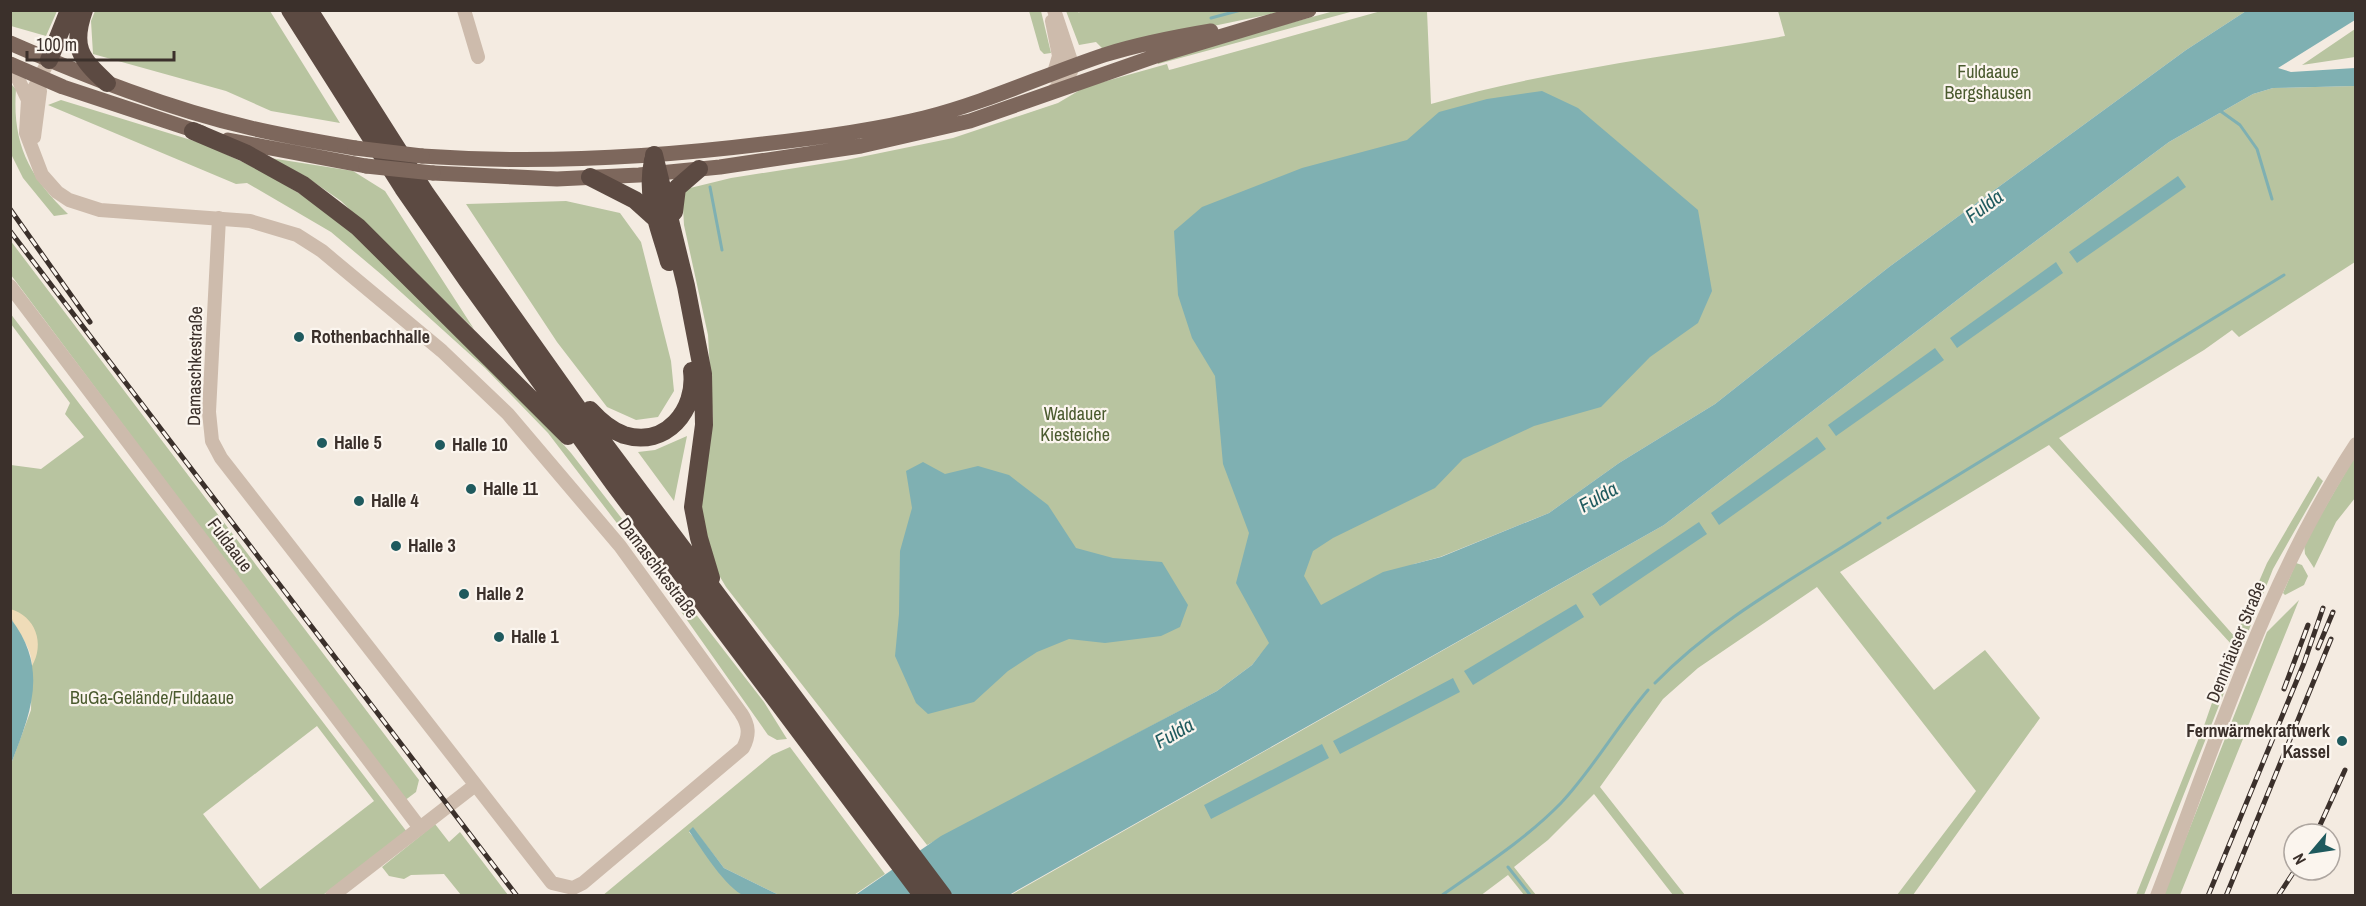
<svg xmlns="http://www.w3.org/2000/svg" width="2366" height="906" viewBox="0 0 2366 906" font-family="'Archivo Narrow',sans-serif">
<style>
.green{fill:#b8c4a0;fill-rule:evenodd}
.sand{fill:#efdcb8}
.water{fill:#7fb0b2}
.lines{fill:none;stroke-linecap:round;stroke-linejoin:round}
.stream{stroke:#7fb0b2;stroke-width:3}
.minor{stroke:#cdbbac;stroke-width:14}
.major{stroke:#7d675c;stroke-width:15}
.highway{stroke:#5c4a42;stroke-width:18}
.rail-casing{stroke:#3b302b;stroke-width:5}
.rail{stroke:#fbf5ee;stroke-width:3;stroke-dasharray:9;stroke-linecap:butt}
.major-bridge{stroke:#7d675c;stroke-width:15}
.poi-dot{fill:#1f5a5e;stroke:#fbf5ee;stroke-width:2}
.labels{text-anchor:middle;stroke-width:4.5;stroke-linejoin:round;paint-order:stroke}
.park-label{font-size:18px;fill:#4a5a2e;stroke:#fbf5ee}
.poi-label{font-size:18px;font-weight:bold;fill:#3b302b;stroke:#fbf5ee;text-anchor:start}
.street-label{font-size:18px;fill:#3b302b;stroke:#fbf5ee}
.water-label{font-size:20px;font-style:italic;fill:#1f5a5e;stroke:#fbf5ee}
</style>
<rect width="100%" height="100%" fill="#f4ebe1"/>
<path class="green" d="M11 10H57V11L46 36 11 26Z
M1080 10 1285 11 1103 49 1096 42 1079 45 1066 11H1078L1079 13Z
M95 11H270L340 123 271 111 226 91 93 54 91 21Z
M1029 11H1041L1051 53 1044 54 1040 50Z
M1334 11H1354L1158 64 1156 60Z
M1381 11H1427L1431 104C1547 70 1667 57 1785 36L1778 11H2246L2186 50 1889 267 1715 404 1619 463 1549 513 1440 557 1414 564 1260 655 1252 665 1217 691 927 845 726 587 713 565 701 520 699 489 713 424 708 335 684 225 682 190 731 178 846 160 953 138 1058 103 1085 87 1167 64 1169 70 1173 69Z
M2355 29V57L2302 65Z
M11 84 16 89C12 144 29 176 68 214L54 216 23 178 11 154Z
M2355 86V262L2239 337 2232 330 2204 350 2059 438 2235 637 2267 563 2318 476 2323 481 2273 569 2144 895H2136L2205 723 2232 645 2049 445 1840 572 1934 690 1985 650 2040 718 1913 895H1897L1976 791 1817 587 1698 668 1663 699 1600 787 1685 895H1673L1594 794 1548 840 1514 867 1536 895H1524L1508 875 1480 896H1009L1664 525 1978 284 2169 142 2253 94 2273 88Z
M61 100 204 144 264 172 325 209 375 253 521 397 571 453 764 702 787 739 777 740 768 735 639 552 548 433 485 368 382 275 331 232 247 183 236 184 48 105Z
M270 158 353 171 385 191 474 329 341 201 305 176Z
M566 201 620 213 641 242 671 361 674 391 658 417 636 420 607 407 557 342 466 204Z
M10 240 419 780 416 792 404 801 11 275Z
M10 313 407 832 323 895H11V764L31 710 32 655 23 635 11 619V465L41 469 84 437 65 414 70 403 11 324ZM317 726 374 801 260 889 203 814Z
M687 436 674 501 638 452 655 450Z
M2355 456V498L2336 522 2314 568 2305 554 2304 544Z
M2296 563 2302 565 2308 576 2304 585 2285 595 2283 593Z
M2299 600 2180 895 2163 896 2267 632Z
M790 747 885 874 854 895H779L724 868 693 828 689 832 745 895 602 896 772 755Z
M435 824 449 842 460 832 508 895H461L444 874 411 875 404 879 389 876 382 867Z"/>
<path class="sand" d="M10 609C36 616 45 644 32 666 32 641 11 630 10 609Z"/>
<path class="water" d="M2246 11H2355V20L2278 68 2291 72 2355 68V86L2273 88 2253 94 2169 142 1978 284 1664 525 1009 895 854 896 941 836 1217 691 1252 665 1269 643 1236 583 1249 533 1223 464 1215 376 1192 338 1178 295 1174 231 1202 207 1302 168 1407 140 1439 112 1487 99 1542 91 1578 108 1698 210 1712 291 1698 323 1650 357 1601 407 1534 426 1463 459 1435 488 1333 538 1313 551 1304 576 1321 605 1383 572 1441 557 1549 513 1619 463 1715 404 1889 267 2186 50Z
M2178 176 2186 187 2077 263 2069 252Z
M2056 262 2063 273 1957 348 1950 338Z
M1935 348 1944 360 1836 436 1828 425Z
M1817 437 1826 449 1719 525 1711 513Z
M923 462 945 474 978 466 1009 475 1048 505 1076 548 1113 558 1162 562 1188 605 1180 627 1161 636 1105 643 1069 639 1037 652 1008 671 974 702 928 714 916 703 895 656 899 614 900 551 912 508 906 471Z
M1699 522 1707 534 1600 606 1592 594Z
M1576 604 1584 617 1473 685 1464 671Z
M11 619C49 669 31 712 11 764Z
M1453 678 1460 692 1340 754 1333 741Z
M1322 744 1329 758 1211 819 1204 805Z
M693 827 724 868 779 895C769 896 754 899 745 896 726 889 701 848 689 831Z"/>
<g class="lines">
<path class="stream" d="M1211 18 1241 10
M2219 110 2240 125 2257 149 2272 199
M710 187 722 250
M1888 518 2284 275
M1655 683C1719 617 1804 573 1880 523
M1508 867 1531 896
M1441 896C1482 867 1526 839 1561 803 1593 769 1617 726 1648 690"/>
<path class="minor" d="M464 10 478 57
M1052 21 1059 56 1053 76
M49 60 28 100 26 133 42 175 57 192 69 200 100 210 250 221 297 235 322 251 442 351 508 414 620 546 741 713C749 725 750 735 743 748L583 883 573 888 552 883 221 458 212 441 209 412 219 218
M11 64 28 100
M1054 90 1067 79 1073 67 1054 10
M34 137 40 91
M10 286 420 828
M332 896 474 786
M2157 896C2216 743 2265 582 2356 444"/>
<path class="major" d="M10 43C88 77 169 109 251 128 285 136 320 142 355 148
M10 64 63 87 202 133
M228 140 366 166
M422 156C536 164 649 158 763 144 817 138 871 131 924 118 987 102 1044 75 1104 55 1139 44 1175 37 1211 31
M433 173 557 179 639 175 720 167 861 146 970 121 1156 56 1309 10"/>
<path class="highway" d="M84 10C71 47 80 58 107 83
M290 10 403 188 467 280 614 484 923 896
M309 10 426 194 584 417 943 896
M49 60 69 10
M193 131 245 153 303 185 358 227 568 436
M654 155 686 286 703 374 704 425 693 507 699 538 711 578
M653 160C645 198 659 226 669 262
M590 177 635 200 655 218
M674 212 677 188 699 169
M590 410C600 421 610 430 624 435 666 448 697 410 692 371"/>
<defs>
<path id="rail" d="M10 209 90 322
M10 231 517 896
M2318 648 2333 612
M2284 689 2308 625
M2316 834 2345 770
M2208 896 2304 663 2323 608
M2226 896 2331 639
M2278 896 2295 870"/>
</defs>
<use href="#rail" class="rail-casing"/>
<use href="#rail" class="rail"/>
<path class="major-bridge" d="M355 148 422 156
M366 166 433 173"/>
</g>
<g class="poi-dot">
<circle cx="299" cy="337" r="6"/>
<circle cx="322" cy="443" r="6"/>
<circle cx="440" cy="445" r="6"/>
<circle cx="471" cy="489" r="6"/>
<circle cx="359" cy="501" r="6"/>
<circle cx="396" cy="546" r="6"/>
<circle cx="464" cy="594" r="6"/>
<circle cx="499" cy="637" r="6"/>
<circle cx="2342" cy="741" r="6"/>
</g>
<g class="labels">
<g class="park-label">
<text x="1988" y="78">Fuldaaue<tspan x="1988" dy="21">Bergshausen</tspan></text>
<text x="1075" y="420">Waldauer<tspan x="1075" dy="21">Kiesteiche</tspan></text>
<text x="152" y="704">BuGa-Gelände/Fuldaaue</text>
</g>
<g class="poi-label">
<text x="311" y="343">Rothenbachhalle</text>
<text x="334" y="449">Halle 5</text>
<text x="452" y="451">Halle 10</text>
<text x="483" y="495">Halle 11</text>
<text x="371" y="507">Halle 4</text>
<text x="408" y="552">Halle 3</text>
<text x="476" y="600">Halle 2</text>
<text x="511" y="643">Halle 1</text>
<text x="2330" y="737" text-anchor="end">Fernwärmekraftwerk<tspan x="2330" dy="21">Kassel</tspan></text>
</g>
<g class="street-label">
<text transform="translate(195 366) rotate(-89)" y="6">Damaschkestraße</text>
<text transform="translate(230 545) rotate(53)" y="6">Fuldaaue</text>
<text transform="translate(658 568) rotate(53)" y="6">Damaschkestraße</text>
<text transform="translate(2236 642) rotate(-68)" y="6">Dennhäuser Straße</text>
</g>
<g class="water-label">
<text transform="translate(1984 206) rotate(-36)" y="7">Fulda</text>
<text transform="translate(1598 497) rotate(-29)" y="7">Fulda</text>
<text transform="translate(1174 733) rotate(-29)" y="7">Fulda</text>
</g>
</g>
<rect width="2366" height="906" fill="none" stroke="#3b302b" stroke-width="24"/>
<g transform="translate(2312 852) rotate(241)"><circle r="28" fill="#fbf5ee" stroke="#aea6a0" stroke-width="1.5"/>
<path d="M0-4.5L10 22L0 15L-10 22Z" fill="#1f5a5e"/>
<text y="-9" font-size="16" font-weight="bold" text-anchor="middle" fill="#3b302b">N</text>
</g>
<path d="M27 51v9h147v-9" fill="none" stroke="#3b302b" stroke-width="3"/>
<text x="36" y="51" font-size="18" fill="#3b302b" stroke="#fbf5ee" stroke-width="4.5" paint-order="stroke">100 m</text>
</svg>
